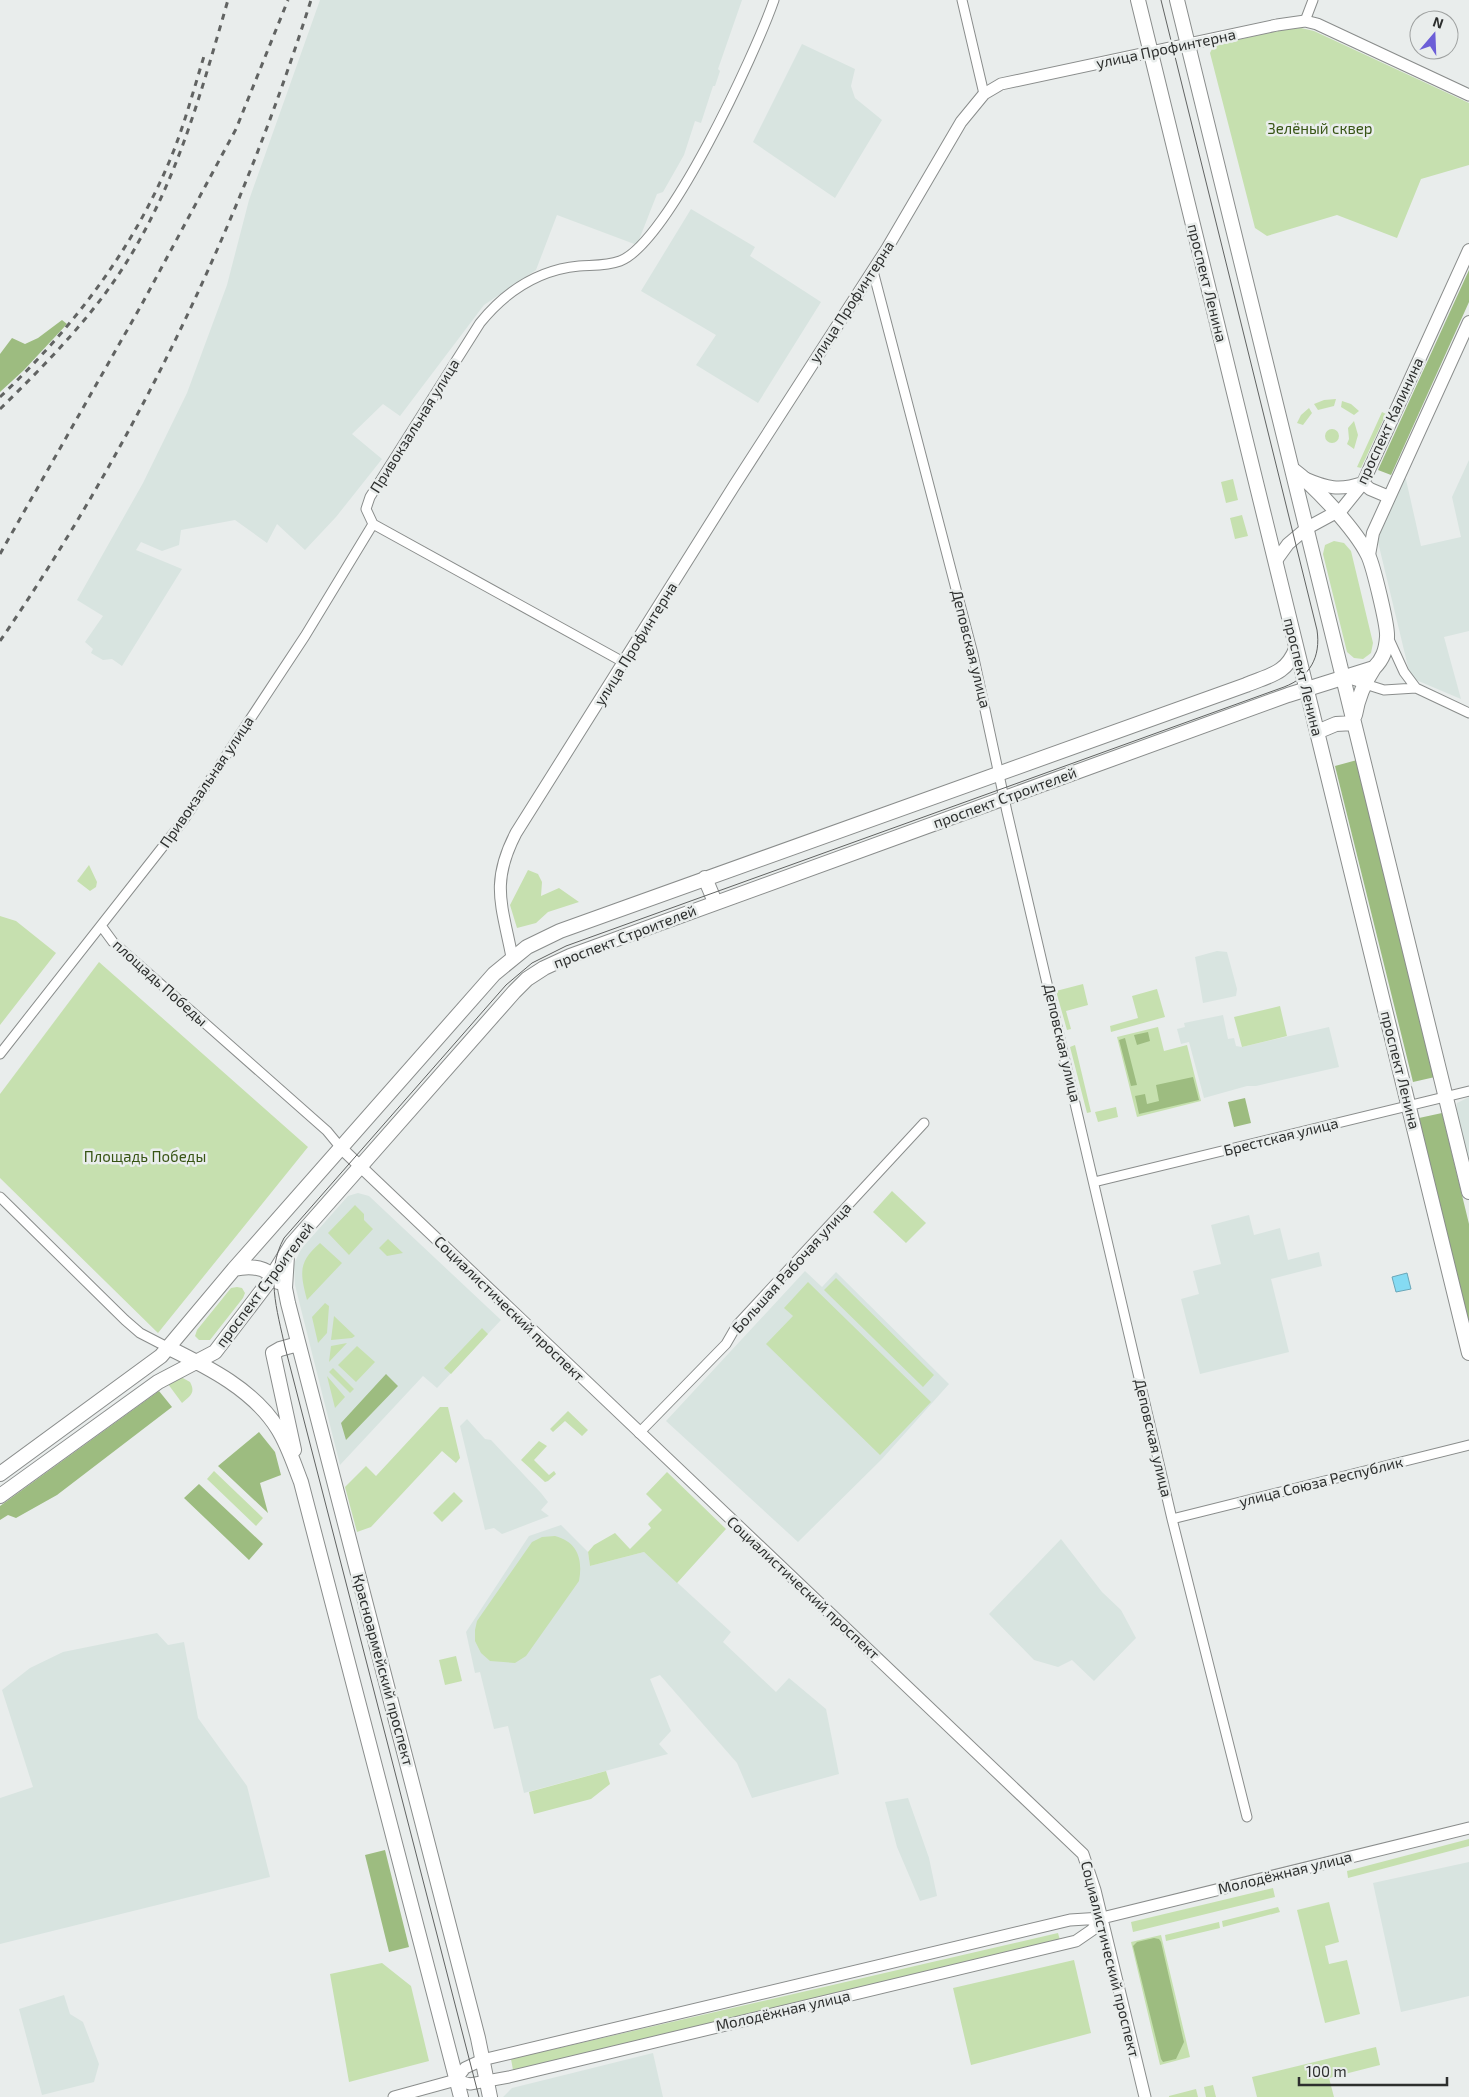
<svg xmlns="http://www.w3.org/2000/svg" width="1469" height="2097" viewBox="0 0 1469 2097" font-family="'Exo 2',sans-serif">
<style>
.built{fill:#d8e4e0}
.green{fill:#c6e0af}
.forest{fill:#9dbc80}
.water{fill:#85dbf3;stroke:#6ba7b8}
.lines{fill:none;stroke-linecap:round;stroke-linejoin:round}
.minor-casing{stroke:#8a8d8c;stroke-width:11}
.tertiary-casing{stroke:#8a8d8c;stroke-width:13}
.secondary-casing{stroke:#8a8d8c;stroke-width:14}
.primary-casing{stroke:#8a8d8c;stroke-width:16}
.minor{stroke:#fff;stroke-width:9}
.tertiary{stroke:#fff;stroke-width:11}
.secondary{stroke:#fff;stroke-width:12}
.primary{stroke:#fff;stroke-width:14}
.tram{stroke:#616362;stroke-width:1}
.rail{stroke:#616362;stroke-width:3;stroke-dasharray:6 6;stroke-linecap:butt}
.labels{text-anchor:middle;stroke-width:5;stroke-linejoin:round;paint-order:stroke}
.street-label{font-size:15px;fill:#2d2f2e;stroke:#e9edec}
.park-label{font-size:15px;fill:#375414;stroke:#e9edec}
</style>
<rect width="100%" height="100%" fill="#e9edec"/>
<path class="built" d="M320 0H742L718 69 720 71 715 86H713L701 123 695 121 684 155 663 192 657 194 637 245 557 215 536 270 484 305 400 416 383 404 352 434 382 459 336 517 305 550 277 524 267 543 235 520 181 530 179 545 162 551 141 542 136 550 182 569 122 666 112 659 103 660 91 653 93 649 85 642 103 616 77 600 143 483 187 393 227 285 249 200Z
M802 44 855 69 851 86 855 98 882 120 835 198 753 142Z
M691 209 755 247 750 256 821 302 758 403 696 365 716 335 641 291Z
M1469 460V631L1444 637 1461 699 1416 680 1409 671 1378 542 1380 530 1405 475 1421 546 1461 537 1452 497Z
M1217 951 1227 952 1237 989 1236 996 1203 1003 1195 957Z
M1223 1015 1228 1039 1234 1038 1236 1046 1242 1047 1329 1027 1339 1067 1256 1086H1247L1204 1098 1189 1042 1181 1044 1177 1029 1185 1027 1184 1023Z
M1469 1097V1161L1456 1110 1457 1103Z
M358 1193 369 1196 501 1320 437 1388 423 1376 340 1465 295 1285 294 1264 301 1249 348 1196Z
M1249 1215 1254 1235 1280 1228 1288 1260 1319 1252 1322 1266 1271 1279 1289 1352 1200 1374 1181 1299 1199 1294 1193 1271 1221 1264 1211 1225Z
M805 1271 822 1287 836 1272 949 1384 882 1459 798 1542 666 1421Z
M467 1419 485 1439 491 1440 541 1493 548 1502 541 1510 549 1516 502 1534 494 1528 485 1530 460 1426Z
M561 1525 588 1552 590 1566 644 1552 731 1632 723 1642 776 1692 789 1678 826 1709 839 1774 752 1798 737 1763 660 1675 650 1679 671 1731 659 1744 668 1754 524 1793 508 1726 494 1729 480 1672 475 1673 466 1632 529 1536Z
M1061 1539 1102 1592 1121 1610 1136 1638 1094 1681 1072 1660 1058 1667 1034 1660 989 1614Z
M157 1633 168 1645 184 1642 198 1718 247 1786 270 1877 0 1944V1798L33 1787 2 1690 30 1668 63 1652Z
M908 1798 929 1858 937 1896 920 1901 897 1847 885 1802Z
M1469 1862V1996L1401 2012 1373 1883Z
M64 1995 70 2014 83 2022 99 2064 94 2082 42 2095 19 2009Z
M653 2053 663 2097H503L512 2088Z"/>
<path class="green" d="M1301 28 1314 31 1469 103V165L1421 179 1397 238 1337 215 1267 236 1255 228 1210 53 1214 45 1287 29Z
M1336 399 1334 406 1318 410 1314 404 1324 400Z
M1342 401 1351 404 1359 411 1354 415 1341 407Z
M1309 408 1312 413 1303 425 1297 423 1301 415Z
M1382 412 1386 414 1361 468 1357 467Z
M1354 421 1358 435 1354 449 1347 444 1349 439 1348 428Z
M1325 436a7 7 0 1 1 14 0a7 7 0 1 1-14 0Z
M1233 479 1238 500 1226 503 1221 482Z
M1242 515 1248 536 1235 539 1230 518Z
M1334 541 1344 543 1351 551 1373 643 1371 653 1363 659 1354 658 1347 652 1323 554 1325 545Z
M89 865 97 882 96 887 90 891 77 881Z
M528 870 538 874 542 882 541 896 559 888 579 902 548 912 536 923 517 928 510 905Z
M0 916 16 921 56 953 0 1025Z
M99 962 308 1147 158 1333 0 1178V1094Z
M1083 984 1088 1005 1066 1011 1071 1029 1067 1030 1056 991Z
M1157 989 1165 1017 1111 1032 1110 1026 1138 1018 1132 996Z
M1280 1006 1287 1036 1242 1047 1234 1017Z
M1158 1027 1164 1051 1187 1045 1201 1101 1137 1117 1117 1037Z
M1075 1045 1091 1112 1087 1113 1070 1047Z
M1116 1107 1118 1117 1098 1122 1095 1112Z
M892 1191 926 1223 906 1243 873 1212Z
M355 1205 364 1214V1220L373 1229 349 1255 328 1233Z
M388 1239 403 1253 387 1256 379 1248Z
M320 1243 342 1263 307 1300C300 1273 298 1262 320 1243Z
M836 1278 934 1375 923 1387 824 1290Z
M808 1282 931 1402 880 1455 766 1344 793 1316 784 1308Z
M237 1287 242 1288 245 1293 243 1298 210 1340H199L195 1336 197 1330 231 1288Z
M325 1303 329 1306 327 1333 318 1343 312 1317Z
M334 1316 355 1336 352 1338 331 1340Z
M482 1328 488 1334 451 1374 444 1368Z
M347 1343 329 1362 331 1346Z
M357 1346 375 1362 356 1382 338 1365Z
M333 1368 354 1389 350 1393 329 1372Z
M327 1376 345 1397 335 1408Z
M181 1377 190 1382C196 1393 190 1396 182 1403L168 1384Z
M440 1407H448L460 1458 456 1463 442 1451 371 1527 357 1532 345 1487 366 1466 376 1476Z
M568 1411 588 1430 582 1436 565 1421 553 1432 550 1429Z
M539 1441 547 1446 534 1460 549 1475 554 1471 556 1474 548 1481 545 1482 521 1460Z
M214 1471 263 1518 256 1526 207 1479Z
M667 1472 726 1529 677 1583 644 1552 590 1566 588 1552 594 1545 615 1533 630 1549 651 1528 648 1524 662 1510 646 1494Z
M454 1492 463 1501 442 1522 433 1513Z
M555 1536C578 1542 583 1560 579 1581L526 1656 515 1663 490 1661 481 1653 475 1641V1630L477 1621 532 1542 542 1537Z
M456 1656 462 1681 445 1685 439 1660Z
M606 1771 610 1784 591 1799 534 1814 529 1792Z
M1469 1839V1846L1348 1878 1347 1871Z
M1273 1888 1275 1897 1133 1932 1131 1922Z
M1329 1902 1339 1942 1325 1946 1329 1964 1347 1960 1360 2014 1325 2023 1297 1910Z
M1278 1907 1280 1912 1223 1927 1222 1921Z
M1219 1922 1220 1928 1166 1941 1165 1935Z
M1058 1933 1060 1940 513 2070 511 2059Z
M1161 1935 1190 2057 1160 2065 1131 1942Z
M1074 1960 1091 2033 971 2065 953 1988Z
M382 1963 411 1986 429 2061 349 2082 330 1974Z
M1376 2047 1380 2065 1329 2078 1334 2097H1257L1252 2077Z
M1213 2085 1216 2097H1206L1204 2087Z
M1196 2089 1198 2097H1169V2096Z"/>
<path class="forest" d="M1469 270V302L1391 475 1378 470Z
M62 320 67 324 24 370 0 392V354L12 338 25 344 38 338Z
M1357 760 1435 1077 1413 1082 1335 766Z
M1148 1032 1150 1041 1137 1045 1134 1035Z
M1125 1038 1137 1085 1131 1086 1119 1040Z
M1193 1077 1199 1100 1139 1114 1135 1096 1145 1094 1147 1104 1159 1101 1156 1085Z
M1245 1098 1251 1123 1234 1127 1228 1102Z
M1442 1113 1469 1224V1323L1419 1118Z
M386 1374 398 1386 346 1440 341 1423Z
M159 1391 172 1407 57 1495 16 1518 8 1515 0 1520V1506Z
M259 1432 275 1452 281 1475 260 1483 268 1513 218 1466Z
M199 1484 263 1544 249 1560 184 1498Z
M385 1850 409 1947 389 1952 365 1855Z
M1154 1938 1159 1939 1161 1942 1184 2042 1176 2059 1163 2062 1161 2059 1133 1946 1137 1942Z"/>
<path class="water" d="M1407 1273 1411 1289 1396 1292 1392 1277Z"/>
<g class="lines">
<defs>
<path id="minor" d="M962 0 984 94
M1305 21 1313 0
M873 271 973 654 1007 812 1172 1519 1247 1817
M373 524 366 509 370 497 480 323C506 291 537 270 579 266 592 265 607 266 620 261 668 243 756 52 774 0
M373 524 625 663
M1388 637 1404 672 1416 688 1469 713
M1343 677 1384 690 1416 688
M102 927 113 942 327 1131 341 1148
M0 1054 183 821 305 636 373 524
M1094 1182 1469 1091
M0 1197 125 1320 140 1333 169 1348
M639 1433 726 1344 737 1325 924 1123
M1172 1519 1469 1445"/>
<path id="tertiary" d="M512 957C502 905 490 883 516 833L734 486 886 250 961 122 984 94 1001 84 1277 25 1305 21 1317 24 1469 95
M341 1148 1083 1854 1095 1890 1145 2097
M456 2080 465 2068 482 2060 1070 1920 1102 1918 1469 1828
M394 2097 456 2080 470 2084 509 2077 1076 1941 1092 1930 1102 1918"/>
<path id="secondary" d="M1304 478C1327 488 1339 491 1363 483
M1363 483 1370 489 1389 497
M1369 555 1373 533 1469 322
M1275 562 1288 544 1307 528 1342 509 1363 483 1469 250"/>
<path id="primary" d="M1138 0 1469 1353
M1177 0 1469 1192
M1355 715C1358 697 1364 683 1374 668
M1317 732 1336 724 1354 723
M705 878 715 902
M287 1256 285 1288 288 1303 478 2038 490 2097
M234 1269C251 1265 268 1267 278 1282
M169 1348C208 1367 254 1390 278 1429 288 1445 294 1464 301 1482L461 2097
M294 1450 273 1353 280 1349 298 1344
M0 1474 161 1356 234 1269 494 974 527 947 560 931 1246 685C1270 675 1286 674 1296 649
M0 1496 158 1382 215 1352 267 1284 292 1244 514 992 527 979 544 968 570 956 1288 695 1374 668C1383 659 1386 650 1387 637 1388 626 1373 565 1368 555 1355 529 1315 486 1292 469"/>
</defs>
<use href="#minor" class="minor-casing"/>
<use href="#tertiary" class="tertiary-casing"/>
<use href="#secondary" class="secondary-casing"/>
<use href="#primary" class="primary-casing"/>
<use href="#minor" class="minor"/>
<use href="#tertiary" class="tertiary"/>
<use href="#secondary" class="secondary"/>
<use href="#primary" class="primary"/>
<path class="tram" d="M479 2097 285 1347C277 1310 265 1273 284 1238L506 985 532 963 566 946 1284 687C1310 677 1321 657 1317 630L1161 0"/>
<path class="rail" d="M0 397C74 327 136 246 174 150 186 119 195 85 205 53
M0 409C52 358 104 305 139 241 182 165 204 82 228 0
M0 554 142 304 236 129 288 0
M0 641C135 444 239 228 311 0"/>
</g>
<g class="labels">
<g class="street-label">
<text transform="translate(1166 49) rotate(-12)" y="5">улица Профинтерна</text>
<text transform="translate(1207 283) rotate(76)" y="5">проспект Ленина</text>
<text transform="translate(852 302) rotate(-57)" y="5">улица Профинтерна</text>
<text transform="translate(1390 421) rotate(-65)" y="5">проспект Калинина</text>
<text transform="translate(415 426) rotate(-58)" y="5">Привокзальная улица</text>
<text transform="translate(636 644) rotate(-58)" y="5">улица Профинтерна</text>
<text transform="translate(971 649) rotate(76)" y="5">Деповская улица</text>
<text transform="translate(1303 677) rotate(76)" y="5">проспект Ленина</text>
<text transform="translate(207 782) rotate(-56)" y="5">Привокзальная улица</text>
<text transform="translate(1005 798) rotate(-20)" y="5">проспект Строителей</text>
<text transform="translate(625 937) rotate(-21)" y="5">проспект Строителей</text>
<text transform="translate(160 983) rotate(42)" y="5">площадь Победы</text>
<text transform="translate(1062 1043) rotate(77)" y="5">Деповская улица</text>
<text transform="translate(1400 1070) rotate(76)" y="5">проспект Ленина</text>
<text transform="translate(1281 1137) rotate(-14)" y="5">Брестская улица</text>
<text transform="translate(792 1268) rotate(-48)" y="5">Большая Рабочая улица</text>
<text transform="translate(265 1285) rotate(-53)" y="5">проспект Строителей</text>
<text transform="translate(509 1309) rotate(44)" y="5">Социалистический проспект</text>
<text transform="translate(1153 1438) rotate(77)" y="5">Деповская улица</text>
<text transform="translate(1321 1482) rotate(-14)" y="5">улица Союза Республик</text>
<text transform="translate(803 1588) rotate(43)" y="5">Социалистический проспект</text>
<text transform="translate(383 1670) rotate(75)" y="5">Красноармейский проспект</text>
<text transform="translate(1285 1873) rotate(-14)" y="5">Молодёжная улица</text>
<text transform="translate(1110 1959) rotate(76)" y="5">Социалистический проспект</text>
<text transform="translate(783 2011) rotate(-13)" y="5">Молодёжная улица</text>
</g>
<g class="park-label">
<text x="1320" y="134">Зелёный сквер</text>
<text x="145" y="1162">Площадь Победы</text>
</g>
</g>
<g transform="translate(1434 35) rotate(19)"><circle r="24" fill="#e9edec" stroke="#9ea1a0"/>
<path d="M0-4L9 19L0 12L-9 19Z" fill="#6c5ed7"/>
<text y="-8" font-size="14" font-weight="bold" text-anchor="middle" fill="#2d2f2e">N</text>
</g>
<path d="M1299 2077v8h148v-8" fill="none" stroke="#2d2f2e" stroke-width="2.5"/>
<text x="1306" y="2077" font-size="15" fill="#2d2f2e" stroke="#e9edec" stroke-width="4" paint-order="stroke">100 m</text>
</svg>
